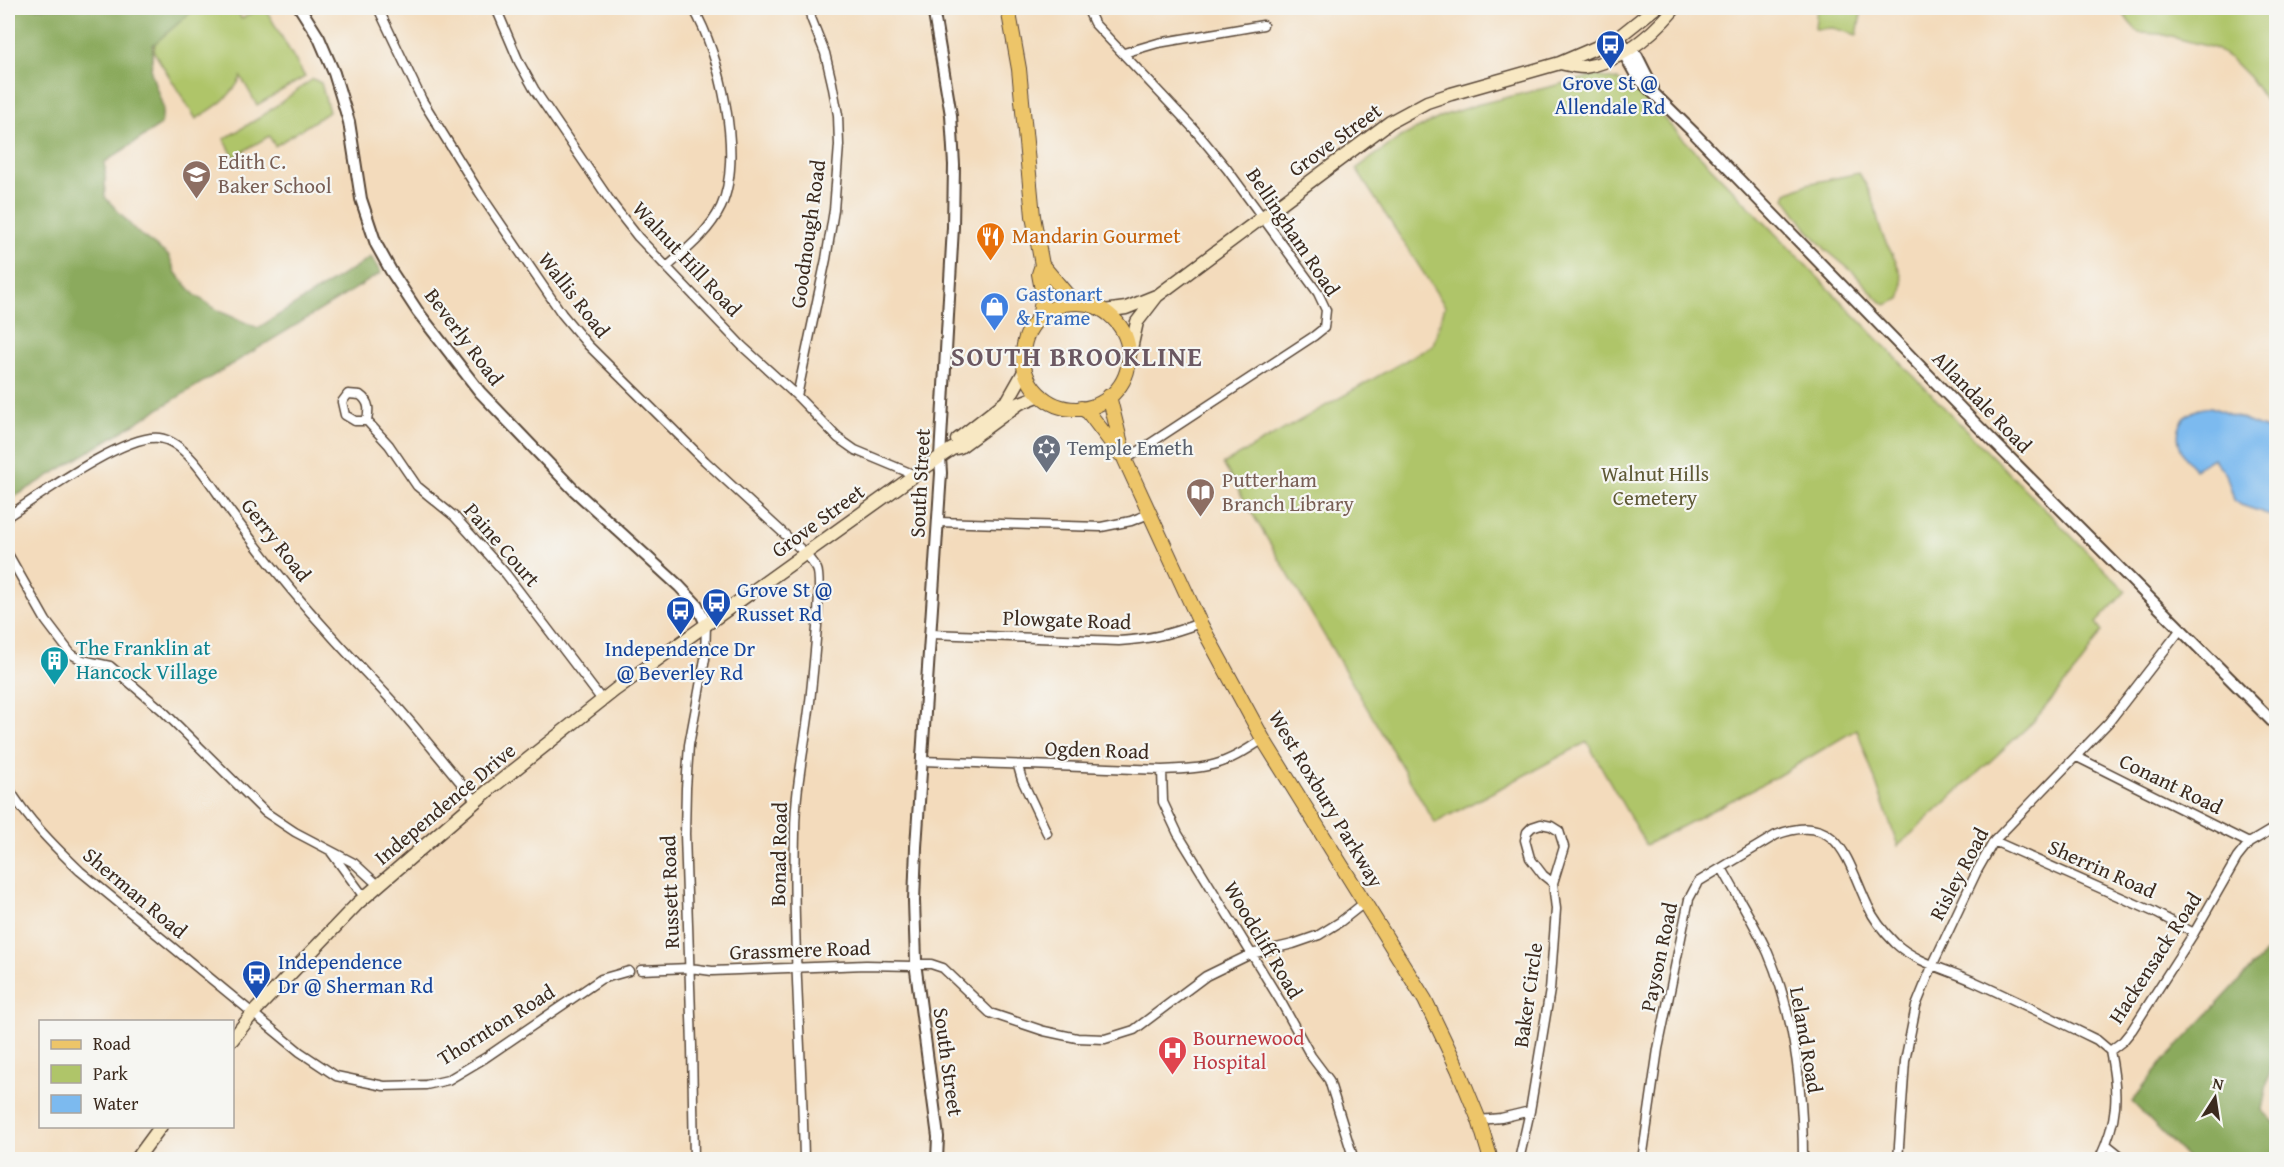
<svg xmlns="http://www.w3.org/2000/svg" width="2284" height="1167" viewBox="0 0 2284 1167" font-family="'Gentium Book Plus',serif">
<style>
.green{fill:#afc569;stroke:#757844;stroke-width:1.5}
.forest{fill:#8baa5d;stroke:#636a3e;stroke-width:1.5}
.water{fill:#7cbaef;stroke:#5c7286;stroke-width:1.5}
.lines{fill:none;stroke-linecap:round;stroke-linejoin:round}
.minor-casing{stroke:#574536;stroke-width:11}
.tertiary-casing{stroke:#574536;stroke-width:14}
.secondary-casing{stroke:#574536;stroke-width:15}
.primary-casing{stroke:#574536;stroke-width:16}
.minor{stroke:#fff;stroke-width:8}
.tertiary{stroke:#fff;stroke-width:10}
.secondary{stroke:#f8e8c3;stroke-width:12}
.primary{stroke:#edc569;stroke-width:14}
.labels{text-anchor:middle;stroke-width:4.5;stroke-linejoin:round;paint-order:stroke}
.transit-label{font-size:21px;fill:#164399;stroke:#f6f6f2}
.street-label{font-size:21px;fill:#3b2a1e;stroke:#f6f6f2}
.education-label{font-size:21px;fill:#785e54;stroke:#f6f6f2;text-anchor:start}
.food-label{font-size:21px;fill:#c56008;stroke:#f6f6f2;text-anchor:start}
.shop-label{font-size:21px;fill:#366cbe;stroke:#f6f6f2;text-anchor:start}
.worship-label{font-size:21px;fill:#5b616d;stroke:#f6f6f2;text-anchor:start}
.park-label{font-size:21px;fill:#5e5834;stroke:#f6f6f2}
.culture-label{font-size:21px;fill:#0d838f;stroke:#f6f6f2;text-anchor:start}
.health-label{font-size:21px;fill:#be3a42;stroke:#f6f6f2;text-anchor:start}
.district-label{font-size:27px;font-weight:bold;letter-spacing:1.5px;fill:#6b5862;stroke:#f6f6f2}
</style>
<rect width="100%" height="100%" fill="#f6f6f2"/>
<filter id="ink" filterUnits="userSpaceOnUse"><feTurbulence type="fractalNoise" baseFrequency=".0167" numOctaves="2"/><feDisplacementMap in="SourceGraphic" scale="12" xChannelSelector="R" yChannelSelector="G"/><feConvolveMatrix kernelMatrix="1 2 1 2 8 2 1 2 1" color-interpolation-filters="sRGB"/></filter>
<filter id="wash" filterUnits="userSpaceOnUse"><feTurbulence type="fractalNoise" baseFrequency=".008" numOctaves="4" result="noise"/><feDisplacementMap in="SourceGraphic" scale="24" xChannelSelector="R" yChannelSelector="G"/><feGaussianBlur stdDeviation="1.35" result="paint"/><feColorMatrix in="noise" values="0 0 0 0 0 0 0 0 0 0 0 0 0 0 0 0 0 1.4 0 .05"/><feComposite in="paint" operator="in"/></filter>
<g filter="url(#wash)">
<rect width="100%" height="100%" fill="#f3dbbc"/>
<path class="green" d="M193 8H235L239 12 241 19 261 8H265L305 77 257 105 241 77C232 97 214 108 196 119L154 52 155 42Z
M1817 8H1867L1861 14 1857 35 1833 28 1815 29Z
M2120 8H2269L2276 30V101L2271 105 2265 100 2250 78 2232 60 2214 48 2160 34 2139 33 2129 22Z
M1594 76 1618 80 1638 92 1966 430 2126 591 2096 623 2102 631 2082 663 2033 722 1898 846 1857 729 1776 777 1646 845 1587 742 1435 823 1223 464 1433 345 1445 306 1356 169 1401 137 1445 115 1476 105Z
M313 79 321 83 329 112 275 146 269 136 234 157 224 139 259 118Z
M1859 173C1865 183 1870 192 1874 202 1877 213 1878 224 1882 234 1890 253 1910 278 1900 299L1886 305 1881 302 1853 272 1826 250 1808 230 1785 198 1787 193 1807 184Z"/>
<path class="forest" d="M8 8H196L153 45 151 72 163 107 161 125 105 162V197L137 232 169 256 176 273 195 295 219 311 258 328 371 257 381 273 8 501Z
M2276 942V1038L2262 1110 2276 1124V1159H2188L2132 1102 2161 1064Z"/>
<path class="water" d="M2211 407 2276 433V517L2241 505 2234 500 2226 474 2213 458 2195 469C2170 446 2171 410 2211 407Z"/>
</g>
<g filter="url(#ink)">
<g class="lines">
<defs>
<path id="minor" d="M378 8 422 100 479 192 562 314 588 345 705 461 806 554C809 559 814 564 817 569 823 581 813 672 811 692 807 738 795 784 795 832 792 941 802 1050 804 1160
M496 8 519 62 534 89 613 205 638 237 742 346 797 396 838 438 855 450 915 475
M1087 8 1094 23 1194 129 1227 169 1318 293 1326 310 1324 328 1314 336 1125 460
M1124 53 1158 43 1263 25
M667 267C687 249 709 232 721 207 744 157 720 53 693 8
M797 396 826 259 834 210 839 145 838 115 832 83 825 53 811 18 810 8
M367 421C369 410 370 402 360 395L348 394 342 402 345 415 355 421H367L389 445 417 486 455 517 506 574 602 700
M8 516C39 496 124 434 159 438 186 441 212 486 227 507 259 551 293 594 330 634 353 660 378 685 401 711 427 741 451 772 477 802
M938 522 1101 527 1131 521 1149 514
M8 554 46 621 71 654 82 660 110 666 162 710 265 812 295 832 354 863 378 885
M931 634 1119 641C1151 639 1170 634 1200 623
M2077 757 2249 843
M922 761 1162 770C1209 768 1223 767 1263 739
M1018 766 1022 780 1047 833
M1162 770 1163 802 1178 834 1281 1002 1311 1056 1329 1080 1354 1160
M8 787C27 819 53 845 80 871L300 1052 336 1076 384 1086 426 1085 448 1080 485 1058 601 979 629 971
M1994 841 2154 912 2194 933
M331 852 364 897
M1722 868C1737 896 1755 924 1768 953 1795 1016 1803 1092 1803 1160
M920 964H931L943 968 990 1013 1044 1031 1077 1038 1105 1039 1134 1030 1206 976 1251 954 1293 944 1319 935 1340 922 1364 903
M641 970 690 968 712 971 866 965 912 966
M1479 1120 1501 1118 1530 1111 1550 990 1556 909 1553 883 1564 847 1559 831 1551 826 1541 824 1532 827 1527 832 1525 840 1530 858 1543 875 1553 883
M2106 1144 2126 1160
M694 1160 692 1046 685 834 686 788 689 745 705 659 706 624
M1519 1160 1530 1111
M1642 1160 1658 1049 1689 899 1698 882 1776 835C1840 810 1847 862 1868 906 1874 920 1884 932 1895 943 1915 962 1948 970 1973 981 2015 1000 2056 1020 2097 1040L2110 1051
M1898 1160 1905 1061 1916 1006 1933 964 1977 871 1994 841 2109 722 2181 629
M2099 1160C2118 1120 2119 1094 2110 1051L2123 1041 2132 1030 2194 933 2237 858 2249 843 2276 827"/>
<path id="tertiary" d="M300 8 319 38 334 73 349 122 361 199 376 244 391 271 418 312 480 392 574 490 679 586 697 605 706 624
M1616 39 1637 77 1694 133 1973 421 2276 725
M1623 44 1637 56 1653 88
M916 961 914 901 916 847 941 473 940 457 953 227 954 165 951 115 933 8
M916 970 938 1137 937 1160"/>
<path id="secondary" d="M1560 63C1568 65 1577 67 1584 67 1621 62 1652 35 1675 8
M1104 311 1126 308 1156 296
M1128 362 1137 322 1157 296 1390 122 1427 102 1451 94 1560 63 1616 39 1655 8
M957 440 1008 400 1025 370
M232 1040 253 1013 358 903 489 790 615 690 940 457 952 449 960 447 1020 403 1041 395
M136 1160 161 1126"/>
<path id="primary" d="M1008 8 1019 69 1033 216 1042 265 1039 274 1043 295 1039 318
M1042 265 1074 303
M1023 356a53 53 0 1 1 106 0a53 53 0 1 1-106 0Z
M1109 396 1125 460 1200 623 1263 739 1425 1000 1458 1069 1479 1120 1491 1160
M1081 408 1088 412 1120 454"/>
</defs>
<use href="#minor" class="minor-casing"/>
<use href="#tertiary" class="tertiary-casing"/>
<use href="#secondary" class="secondary-casing"/>
<use href="#primary" class="primary-casing"/>
<use href="#minor" class="minor"/>
<use href="#tertiary" class="tertiary"/>
<use href="#secondary" class="secondary"/>
<use href="#primary" class="primary"/>
</g>
</g>
<defs>
<symbol id="bus-pin" viewBox="-11 -11 22 30"><path d="M0 17L-7.5 6A9.5 9.5 0 1 1 7.5 6Z" fill="#1a4fb4" stroke="#f6f6f2"/><path d="M-5-6H5V4H4V6H2V4H-2V6H-4V4H-5ZM-3.5-4V0h7V-4ZM-3.5 1.2v1.5H-2V1.2ZM2 1.2v1.5H3.5V1.2Z" fill="#fff"/></symbol>
<symbol id="school-pin" viewBox="-11 -11 22 30"><path d="M0 17L-7.5 6A9.5 9.5 0 1 1 7.5 6Z" fill="#8d6e63" stroke="#f6f6f2"/><path d="M0-5L7-2L0 1L-7-2ZM-4 1L0 2.5L4 1V4Q0 6-4 4Z" fill="#fff"/></symbol>
<symbol id="restaurant-pin" viewBox="-11 -11 22 30"><path d="M0 17L-7.5 6A9.5 9.5 0 1 1 7.5 6Z" fill="#e8710a" stroke="#f6f6f2"/><path d="M-5-6h1v4h1v-4h1v4h1v-4h1v5L-1.5 .5V6h-2V.5L-5-1ZM5-6V6H3V1.5H1.5Q1.5-4 5-6Z" fill="#fff"/></symbol>
<symbol id="shop-pin" viewBox="-11 -11 22 30"><path d="M0 17L-7.5 6A9.5 9.5 0 1 1 7.5 6Z" fill="#3f7fe0" stroke="#f6f6f2"/><path d="M-5-2.5h2.3a2.7 3.5 0 0 1 5.4 0H5L5.5 6h-11ZM-1.5-2.5h3a1.5 2.3 0 0 0-3 0Z" fill="#fff"/></symbol>
<symbol id="synagogue-pin" viewBox="-11 -11 22 30"><path d="M0 17L-7.5 6A9.5 9.5 0 1 1 7.5 6Z" fill="#6b7280" stroke="#f6f6f2"/><path d="M0-6.5L5.6 3.2H-5.6ZM0 6.5L5.6-3.2H-5.6Z" fill="#fff"/></symbol>
<symbol id="library-pin" viewBox="-11 -11 22 30"><path d="M0 17L-7.5 6A9.5 9.5 0 1 1 7.5 6Z" fill="#8d6e63" stroke="#f6f6f2"/><path d="M-6-4Q-3-5.5-.7-3.5V5Q-3 3-6 4ZM6-4Q3-5.5 .7-3.5V5Q3 3 6 4Z" fill="#fff"/></symbol>
<symbol id="building-pin" viewBox="-11 -11 22 30"><path d="M0 17L-7.5 6A9.5 9.5 0 1 1 7.5 6Z" fill="#0f9aa8" stroke="#f6f6f2"/><path d="M-4-6H4V6H1V3H-1V6H-4ZM-2.5-4.3h1.7v1.8h-1.7ZM.8-4.3h1.7v1.8H.8ZM-2.5-1h1.7V.8h-1.7ZM.8-1h1.7V.8H.8Z" fill="#fff"/></symbol>
<symbol id="hospital-pin" viewBox="-11 -11 22 30"><path d="M0 17L-7.5 6A9.5 9.5 0 1 1 7.5 6Z" fill="#e0444e" stroke="#f6f6f2"/><path d="M-5-5h3v3.5h4V-5h3V5h-3V1.5h-4V5h-3Z" fill="#fff"/></symbol>
</defs>
<g fill-rule="evenodd">
<use href="#bus-pin" x="1594" y="28" width="33" height="45"/>
<use href="#school-pin" x="180" y="158" width="33" height="45"/>
<use href="#restaurant-pin" x="974" y="220" width="33" height="45"/>
<use href="#shop-pin" x="978" y="290" width="33" height="45"/>
<use href="#synagogue-pin" x="1030" y="432" width="33" height="45"/>
<use href="#library-pin" x="1184" y="476" width="33" height="45"/>
<use href="#bus-pin" x="700" y="586" width="33" height="45"/>
<use href="#bus-pin" x="664" y="594" width="33" height="45"/>
<use href="#building-pin" x="38" y="644" width="33" height="45"/>
<use href="#bus-pin" x="240" y="958" width="33" height="45"/>
<use href="#hospital-pin" x="1156" y="1034" width="33" height="45"/>
</g>
<g class="labels">
<g class="transit-label">
<text x="1610" y="90">Grove St @<tspan x="1610" dy="24">Allendale Rd</tspan></text>
<text x="737" y="597" text-anchor="start">Grove St @<tspan x="737" dy="24">Russet Rd</tspan></text>
<text x="680" y="656">Independence Dr<tspan x="680" dy="24">@ Beverley Rd</tspan></text>
<text x="278" y="969" text-anchor="start">Independence<tspan x="278" dy="24">Dr @ Sherman Rd</tspan></text>
</g>
<g class="street-label">
<text transform="translate(1335 140) rotate(-36)" y="7">Grove Street</text>
<text transform="translate(1293 232) rotate(56)" y="7">Bellingham Road</text>
<text transform="translate(808 234) rotate(-82)" y="7">Goodnough Road</text>
<text transform="translate(687 259) rotate(47)" y="7">Walnut Hill Road</text>
<text transform="translate(574 295) rotate(52)" y="7">Wallis Road</text>
<text transform="translate(464 337) rotate(53)" y="7">Beverly Road</text>
<text transform="translate(1982 402) rotate(46)" y="7">Allandale Road</text>
<text transform="translate(920 483) rotate(-87)" y="7">South Street</text>
<text transform="translate(818 521) rotate(-36)" y="7">Grove Street</text>
<text transform="translate(276 540) rotate(52)" y="7">Gerry Road</text>
<text transform="translate(502 545) rotate(49)" y="7">Paine Court</text>
<text transform="translate(1067 620) rotate(2)" y="7">Plowgate Road</text>
<text transform="translate(1097 750) rotate(2)" y="7">Ogden Road</text>
<text transform="translate(2171 784) rotate(26)" y="7">Conant Road</text>
<text transform="translate(1326 799) rotate(59)" y="7">West Roxbury Parkway</text>
<text transform="translate(445 804) rotate(-40)" y="7">Independence Drive</text>
<text transform="translate(779 854) rotate(-89)" y="7">Bonad Road</text>
<text transform="translate(2102 869) rotate(24)" y="7">Sherrin Road</text>
<text transform="translate(1959 874) rotate(-62)" y="7">Risley Road</text>
<text transform="translate(670 892) rotate(-92)" y="7">Russett Road</text>
<text transform="translate(135 893) rotate(40)" y="7">Sherman Road</text>
<text transform="translate(1263 940) rotate(59)" y="7">Woodcliff Road</text>
<text transform="translate(800 950) rotate(-2)" y="7">Grassmere Road</text>
<text transform="translate(1659 957) rotate(-78)" y="7">Payson Road</text>
<text transform="translate(2155 958) rotate(-57)" y="7">Hackensack Road</text>
<text transform="translate(1528 995) rotate(-82)" y="7">Baker Circle</text>
<text transform="translate(496 1025) rotate(-32)" y="7">Thornton Road</text>
<text transform="translate(1806 1040) rotate(80)" y="7">Leland Road</text>
<text transform="translate(948 1062) rotate(82)" y="7">South Street</text>
</g>
<g class="education-label">
<text x="218" y="169">Edith C.<tspan x="218" dy="24">Baker School</tspan></text>
<text x="1222" y="487">Putterham<tspan x="1222" dy="24">Branch Library</tspan></text>
</g>
<g class="food-label">
<text x="1012" y="243">Mandarin Gourmet</text>
</g>
<g class="shop-label">
<text x="1016" y="301">Gastonart<tspan x="1016" dy="24">&amp; Frame</tspan></text>
</g>
<g class="worship-label">
<text x="1067" y="455">Temple Emeth</text>
</g>
<g class="park-label">
<text x="1655" y="481">Walnut Hills<tspan x="1655" dy="24">Cemetery</tspan></text>
</g>
<g class="culture-label">
<text x="76" y="655">The Franklin at<tspan x="76" dy="24">Hancock Village</tspan></text>
</g>
<g class="health-label">
<text x="1193" y="1045">Bournewood<tspan x="1193" dy="24">Hospital</tspan></text>
</g>
<g class="district-label">
<text x="1077" y="366">SOUTH BROOKLINE</text>
</g>
</g>
<rect width="2284" height="1167" fill="none" stroke="#f6f6f2" stroke-width="30"/>
<rect x="39" y="1020" width="195" height="108" fill="#f6f6f2" stroke="#aba49d" stroke-width="1.5"/>
<rect x="51" y="1040" width="30" height="9" fill="#edc569" stroke="#aba49d" stroke-width="1.5"/>
<text x="93" y="1050" font-size="18" fill="#3b2a1e">Road</text>
<rect x="51" y="1065" width="30" height="18" fill="#afc569" stroke="#aba49d" stroke-width="1.5"/>
<text x="93" y="1080" font-size="18" fill="#3b2a1e">Park</text>
<rect x="51" y="1095" width="30" height="18" fill="#7cbaef" stroke="#aba49d" stroke-width="1.5"/>
<text x="93" y="1110" font-size="18" fill="#3b2a1e">Water</text>
<g transform="translate(2215 1098) rotate(12)" stroke="#f6f6f2" stroke-width="4.5" paint-order="stroke">
<path d="M0-4.5L10 22L0 15L-10 22Z" fill="#3b2a1e"/>
<text y="-9" font-size="16" font-weight="bold" text-anchor="middle" fill="#3b2a1e">N</text>
</g>
</svg>
